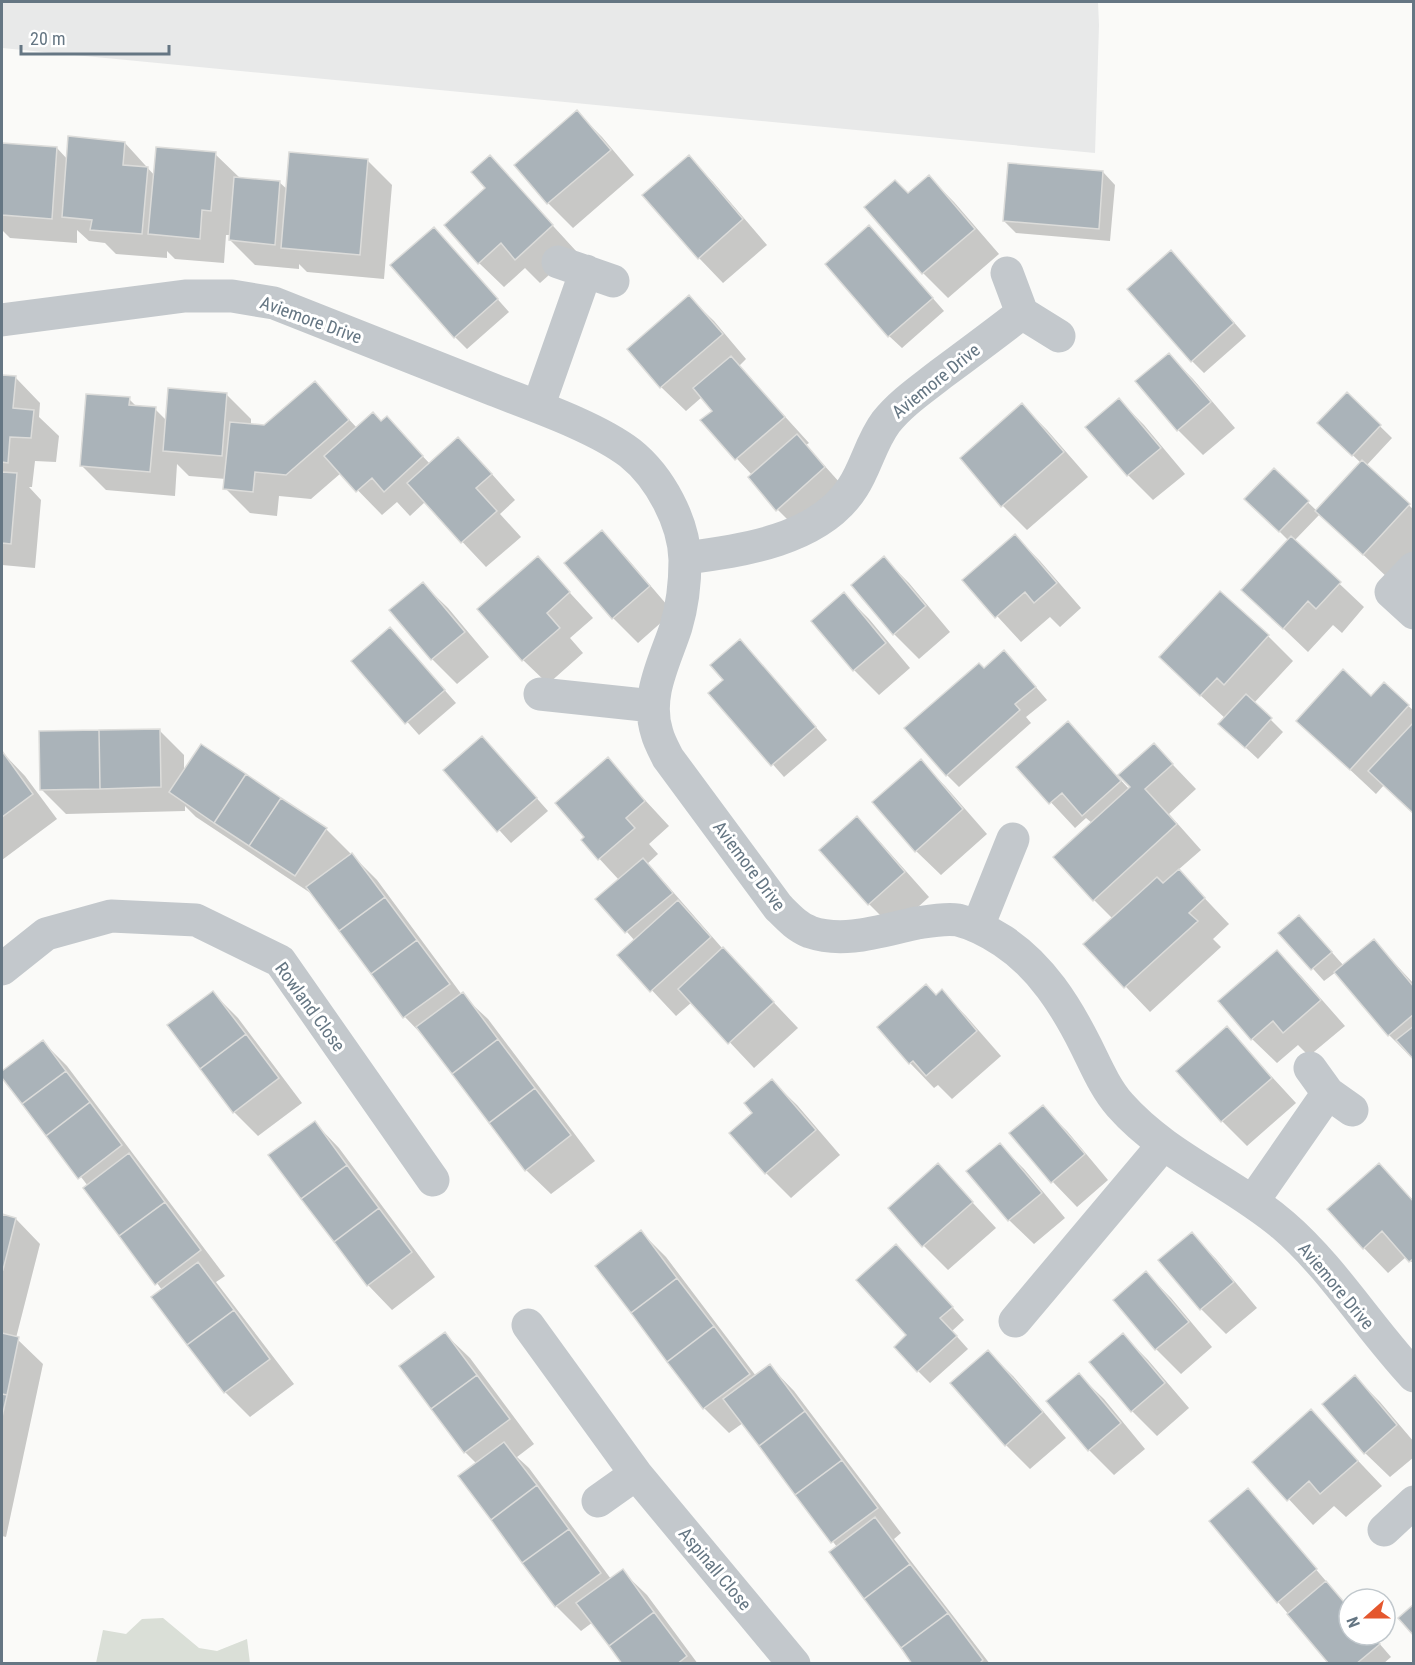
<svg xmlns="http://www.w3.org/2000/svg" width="1415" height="1665" viewBox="0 0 1415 1665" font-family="'Roboto Condensed',sans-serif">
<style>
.built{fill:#e8e9e9}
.green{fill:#dadfd7}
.shadow{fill:#0003}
.building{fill:#aab3b9;stroke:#dcdcda;stroke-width:1.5}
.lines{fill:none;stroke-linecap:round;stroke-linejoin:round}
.minor{stroke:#c3c8cc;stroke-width:33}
.labels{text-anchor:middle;stroke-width:6;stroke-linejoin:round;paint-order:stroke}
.street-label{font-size:18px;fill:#657683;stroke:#fff}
</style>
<rect width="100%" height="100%" fill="#fafaf8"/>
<path class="built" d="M2 2H1098L1099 25 1095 153 2 48Z"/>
<path class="green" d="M163 1618 199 1648 217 1651 247 1639 250 1663H96L103 1630 126 1634 142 1619Z"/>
<path class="shadow" d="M577 112 602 137 634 175 573 228 548 203 516 165Z
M125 143 155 176 215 154 241 179 279 182 288 190 367 160 392 185 384 279 307 272 299 264V269L255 265 230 240 231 235H226L224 263 175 259 167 251V258L116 254 105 243 89 241 77 230V243L10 238 2 230V145L57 148 68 160Z
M490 157 576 251 540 283 525 268 504 287 479 263Z
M688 157 713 182 767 245 723 283 699 258Z
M1103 172 1115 185 1110 241 1016 233 1004 221Z
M929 177 954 202 999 254 948 298 923 273 866 207 908 195Z
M881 239 944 311 902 348 889 336Z
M446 241 509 312 467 349 455 337Z
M1183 264 1246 336 1204 373 1192 361Z
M689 297 714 321 746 359 739 366 809 443 806 445 849 493 802 534 778 510 752 475 702 421 714 411 702 397 686 411 661 387Z
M1169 355 1193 379 1235 428 1203 455 1178 430 1137 381Z
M2 376 16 378 40 403 39 417 59 436 56 462 35 461 32 487H29L41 500 35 568 2 565Z
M315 383 357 428 381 423 387 418 430 464H483L515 500 500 514 521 537 486 567 425 502 410 516 397 502 382 515 341 473 311 499 279 496 277 516 250 513 225 488 226 479 189 476 177 464 175 496 106 490 82 466 129 399 137 407 155 409 167 421 226 394 251 419V425L265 427Z
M1347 394 1392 438 1366 466 1414 510V552L1389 579 1320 514 1294 541 1364 607 1342 633 1333 625 1308 652 1243 590 1289 541 1247 499 1274 470 1317 511 1361 463 1319 423Z
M1119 400 1144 425 1185 474 1153 500 1128 475 1087 427Z
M1022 405 1047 430 1088 477 1027 530 1003 506Z
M602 532 626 557 673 612 638 643 613 618 566 563Z
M1015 536 1040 561 1081 608 1060 627 1050 617 1021 642 964 580Z
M538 558 593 618 570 638 583 653 548 684 523 660Z
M884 558 909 583 950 632 919 659 894 634 853 585Z
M423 584 448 608 489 657 457 684 432 659 391 610Z
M844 594 869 619 910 668 879 695 854 670Z
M1268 636 1293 661 1254 703 1283 732 1258 759 1233 736 1226 719 1186 682Z
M402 642 456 703 419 735 353 661Z
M752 653 827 740 784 777 710 693Z
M1017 665 1047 700 1026 717 1031 723 959 787 947 775 984 670Z
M1384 684 1414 711V814L1384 785 1376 794 1298 721 1371 698Z
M1068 723 1129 789 1154 745 1196 789 1169 814 1201 850 1178 870 1229 924 1213 939 1221 947 1150 1012 1085 944 1113 919 1094 900 1092 823 1086 818 1075 828 1018 767Z
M159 730 184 755V772L326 829 377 880 462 995 488 1019 595 1161 551 1194 526 1170 429 1042 405 1017 315 896 196 817 185 806V811L66 814 41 789Z
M494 750 548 811 511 843 445 770Z
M2 752 25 776 57 819 2 860Z
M607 759 669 826 649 844 658 854 647 864 667 885 722 948 798 1028 754 1068 692 1002 676 1016 619 955 635 941 598 899 619 880 583 841Z
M920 761 945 786 987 834 941 875 916 851Z
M857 819 881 843 929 897 894 929 869 904Z
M1311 929 1344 966 1374 941 1414 984V1060L1389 1035 1336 972 1324 981 1281 933Z
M1277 952 1301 976 1345 1026 1309 1056 1298 1045 1277 1063 1252 1039Z
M942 992 966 1016 1001 1056 952 1099 938 1085 934 1088 910 1063 937 996Z
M213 993 238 1018 302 1103 258 1136 234 1112Z
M1227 1028 1296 1103 1247 1146 1222 1121 1178 1071Z
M43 1042 67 1066 225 1276 216 1282 294 1384 250 1417 225 1392 153 1297 162 1290 88 1186 2 1075V1072Z
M772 1081 797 1105 840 1155 791 1198 766 1173 754 1113Z
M1042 1107 1067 1131 1108 1180 1077 1207 1053 1182 1011 1133Z
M315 1123 339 1148 435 1277 392 1310 368 1285Z
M1000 1145 1024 1169 1065 1218 1034 1244 1009 1220Z
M938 1165 996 1228 948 1270 923 1245Z
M1379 1165 1414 1201V1264L1406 1257 1388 1273 1364 1248Z
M2 1215 16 1219 40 1244 16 1338 43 1364 6 1537 2 1536Z
M641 1232 666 1257 756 1376 770 1366 794 1391 901 1533 894 1539 990 1664H914L837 1547 743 1423 729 1433 704 1408 597 1266Z
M1191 1234 1216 1259 1257 1308 1226 1334 1201 1309 1160 1261Z
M908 1258 964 1320 952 1331 968 1349 930 1383 918 1371 909 1335Z
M1146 1273 1171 1298 1212 1347 1181 1374 1156 1349Z
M445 1334 470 1358 534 1444 517 1457 529 1468 611 1579 622 1571 647 1595 698 1664H623L593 1622 581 1631 556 1606 460 1476 477 1464 465 1452 401 1366Z
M1123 1335 1148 1360 1189 1408 1157 1436 1132 1411 1091 1362Z
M988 1352 1013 1376 1066 1438 1030 1469 1006 1445Z
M1079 1375 1104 1399 1145 1449 1114 1475 1089 1450 1048 1401Z
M1355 1377 1380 1402 1414 1442V1457L1390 1477 1365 1453Z
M1311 1411 1382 1486 1346 1517 1334 1506 1313 1525 1254 1462Z
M1248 1490 1349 1608V1635H1372L1391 1657 1383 1664H1331L1278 1602Z"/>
<path class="building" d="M577 110 611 150 547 204 514 165Z
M68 136 125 142 123 165 148 167 142 234 90 230 92 220 62 217Z
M2 143 57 147 52 219 2 215Z
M156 147 216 152 211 211 202 210 200 239 148 234Z
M289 152 368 159 360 255 281 248Z
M490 155 553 225 515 260 501 243 478 264 444 225 485 188 471 172Z
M689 155 743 219 698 259 642 195Z
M1008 163 1103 171 1099 229 1003 221Z
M929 175 975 229 922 274 864 207 895 180 908 193Z
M234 177 280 181 275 245 229 240Z
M869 225 933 298 888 337 825 264Z
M434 227 498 299 454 338 390 265Z
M1171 250 1234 323 1191 362 1127 289Z
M689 295 723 334 660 388 627 349Z
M1169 353 1211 402 1177 431 1135 381Z
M731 356 785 417 735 460 700 420 712 411 693 388Z
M2 375 16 376 13 408 34 410 31 438 10 437 8 463 2 462Z
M315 381 349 420 286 475 255 472 253 492 223 489 230 422 264 425Z
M168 388 227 393 222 456 163 451Z
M1347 392 1381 425 1352 456 1317 423Z
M86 394 130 397 129 405 156 407 150 472 80 466Z
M1119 398 1161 448 1127 476 1085 427Z
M1022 403 1064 452 1001 507 960 458Z
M373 412 381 421 387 416 423 456 384 492 372 478 356 492 324 456Z
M797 434 825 467 776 511 748 477Z
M458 437 492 474 476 488 497 511 461 543 407 483Z
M1362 460 1410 504 1363 555 1315 511Z
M1274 468 1309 501 1279 532 1244 499Z
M2 472 17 473 11 544 2 543Z
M602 530 650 586 612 619 564 563Z
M1015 534 1057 583 1034 603 1025 592 995 618 962 580Z
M1291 536 1341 582 1316 609 1308 601 1283 629 1241 590Z
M538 556 570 592 547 613 560 628 522 661 477 609Z
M884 556 926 606 893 635 851 585Z
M423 582 465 632 431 660 389 610Z
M1220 591 1269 635 1224 685 1217 678 1200 696 1159 657Z
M844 592 886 643 853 671 811 621Z
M390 627 445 690 405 724 351 661Z
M740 639 816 727 771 766 708 693 723 680 710 665Z
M1004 650 1036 687 1015 704 1020 710 946 776 904 728 979 663 984 668Z
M1343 669 1371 696 1384 682 1409 705 1350 770 1296 721Z
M1246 694 1272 718 1245 748 1218 724Z
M1068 721 1121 781 1082 816 1062 793 1049 804 1016 767Z
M1413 723 1414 724V814L1368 771Z
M160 729 161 787 100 789 99 730Z
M99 730 100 789 40 790 39 731Z
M482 736 537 798 497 832 443 770Z
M1154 743 1173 764 1145 789 1177 824 1093 901 1053 857 1130 787 1118 775Z
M201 744 246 774 214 823 169 792Z
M2 751 33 794 2 817Z
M608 757 645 801 626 818 635 828 598 860 581 840 584 837 555 803Z
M921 759 963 809 915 852 872 802Z
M246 774 281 798 249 846 214 823Z
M281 798 327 828 295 876 249 846Z
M857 816 905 872 868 905 819 850Z
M352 853 385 897 339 931 306 887Z
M643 858 673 893 625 933 595 899Z
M1179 869 1205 898 1189 913 1198 921 1124 988 1083 944 1157 877 1163 883Z
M385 897 417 940 371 974 339 931Z
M678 900 711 937 650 992 617 955Z
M1299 915 1332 952 1311 970 1278 933Z
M1374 939 1414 987V1014L1388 1036 1334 972Z
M417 940 450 984 403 1018 371 974Z
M723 947 774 1002 728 1044 678 989Z
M1277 950 1321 1000 1283 1033 1273 1021 1251 1040 1218 1001Z
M926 984 936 995 942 989 977 1031 926 1076 913 1061 909 1064 877 1027Z
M213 991 246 1034 200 1069 167 1025Z
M463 992 498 1039 452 1074 416 1027Z
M1227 1026 1272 1078 1221 1122 1176 1071Z
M1414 1026V1060L1396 1040Z
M246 1034 279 1078 233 1113 200 1069Z
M498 1039 535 1088 489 1123 452 1074Z
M43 1040 66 1071 22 1104 2 1078V1071Z
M66 1071 90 1102 46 1136 22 1104Z
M772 1079 816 1130 765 1174 729 1133 752 1113 744 1103Z
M535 1088 571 1135 525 1171 489 1123Z
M90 1102 122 1145 78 1179 46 1136Z
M1043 1105 1085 1154 1051 1183 1009 1133Z
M315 1121 347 1165 301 1199 268 1155Z
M1000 1143 1042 1193 1008 1221 966 1171Z
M129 1153 165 1202 119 1236 83 1188Z
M938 1163 973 1202 922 1247 888 1208Z
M1379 1163 1414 1202V1258L1409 1262 1382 1231 1363 1249 1327 1209Z
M347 1165 379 1208 334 1242 301 1199Z
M165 1202 201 1250 155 1285 119 1236Z
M379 1208 412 1252 367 1286 334 1242Z
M2 1214 16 1218 3 1270H2Z
M641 1230 677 1278 631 1313 595 1266Z
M1192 1232 1234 1282 1200 1310 1158 1260Z
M896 1244 953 1307 940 1318 957 1336 917 1372 894 1347 906 1335 856 1280Z
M198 1262 234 1310 187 1345 151 1297Z
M1146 1271 1189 1322 1155 1350 1113 1300Z
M677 1278 714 1326 667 1362 631 1313Z
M234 1310 270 1359 224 1393 187 1345Z
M714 1326 750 1374 703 1409 667 1362Z
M445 1332 477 1375 431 1409 399 1366Z
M2 1333 19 1337 7 1395 2 1394Z
M1123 1333 1165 1383 1131 1412 1089 1362Z
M988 1350 1043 1412 1005 1446 950 1383Z
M770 1364 805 1411 759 1446 723 1399Z
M1079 1373 1121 1423 1088 1451 1046 1401Z
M477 1375 510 1419 464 1453 431 1409Z
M1355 1375 1397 1425 1364 1454 1322 1404Z
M2 1394 7 1395 2 1417Z
M1311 1409 1358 1461 1320 1494 1309 1481 1287 1501 1252 1462Z
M805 1411 842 1460 795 1495 759 1446Z
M504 1442 537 1485 491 1520 458 1476Z
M842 1460 878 1508 831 1543 795 1495Z
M537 1485 569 1529 522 1563 491 1520Z
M1248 1488 1317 1569 1277 1603 1209 1521Z
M875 1517 910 1564 864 1599 829 1552Z
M569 1529 601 1573 555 1607 522 1563Z
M910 1564 948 1613 901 1648 864 1599Z
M623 1569 654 1612 609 1646 576 1603Z
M1326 1581 1349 1608V1635H1372L1380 1644 1356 1664H1329L1287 1614Z
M1414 1604V1636L1398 1618Z
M654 1612 687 1656 677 1664H622L609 1646Z
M948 1613 983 1660 979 1664H912L901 1648Z"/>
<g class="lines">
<path class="minor" d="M558 262 613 281
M1007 273 1022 313 1059 336
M2 320 185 296H232L274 303C347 332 421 361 494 390 535 406 596 427 630 453 660 477 684 522 685 560 685 582 682 607 676 627 665 661 645 696 657 733 659 741 664 750 668 758L778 907C788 917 797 927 810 932 845 944 883 930 917 923 930 921 945 918 958 920 974 924 989 932 1003 941 1041 966 1066 1006 1086 1046 1096 1066 1105 1088 1120 1105 1166 1157 1231 1181 1283 1225 1332 1267 1369 1328 1414 1376
M538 407 586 271
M685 558C741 551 820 540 853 487 866 467 871 442 886 422 901 403 922 389 941 374 968 354 995 334 1022 313
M1414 568 1391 592 1414 613
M540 694 653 706
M978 926 1013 839
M2 969 46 934 111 916 196 920 280 961 433 1180
M1310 1068 1328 1093 1352 1110
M1253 1201 1328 1093
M1015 1321 1163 1145
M528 1325 636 1474 598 1501
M636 1474 794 1664
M1384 1530 1414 1502"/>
</g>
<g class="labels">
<g class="street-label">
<text transform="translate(311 320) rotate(20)" y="6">Aviemore Drive</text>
<text transform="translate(936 381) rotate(-39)" y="6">Aviemore Drive</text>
<text transform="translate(749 866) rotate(53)" y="6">Aviemore Drive</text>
<text transform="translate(310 1007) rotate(54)" y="6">Rowland Close</text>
<text transform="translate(1336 1286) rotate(50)" y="6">Aviemore Drive</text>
<text transform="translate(715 1569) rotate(50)" y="6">Aspinall Close</text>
</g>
</g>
<rect width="1415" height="1665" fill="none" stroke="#657683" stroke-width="6"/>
<g transform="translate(1367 1617) rotate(249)"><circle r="28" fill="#ffffff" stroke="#c1c8cd" stroke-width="1.5"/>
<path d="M0-4.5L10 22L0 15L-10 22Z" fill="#e4572e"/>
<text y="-9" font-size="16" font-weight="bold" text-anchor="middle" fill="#657683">N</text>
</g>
<path d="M21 45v9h148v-9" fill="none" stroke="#657683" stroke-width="3"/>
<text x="30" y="45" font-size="18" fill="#657683" stroke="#ffffff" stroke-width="4.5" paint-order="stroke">20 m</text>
</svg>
